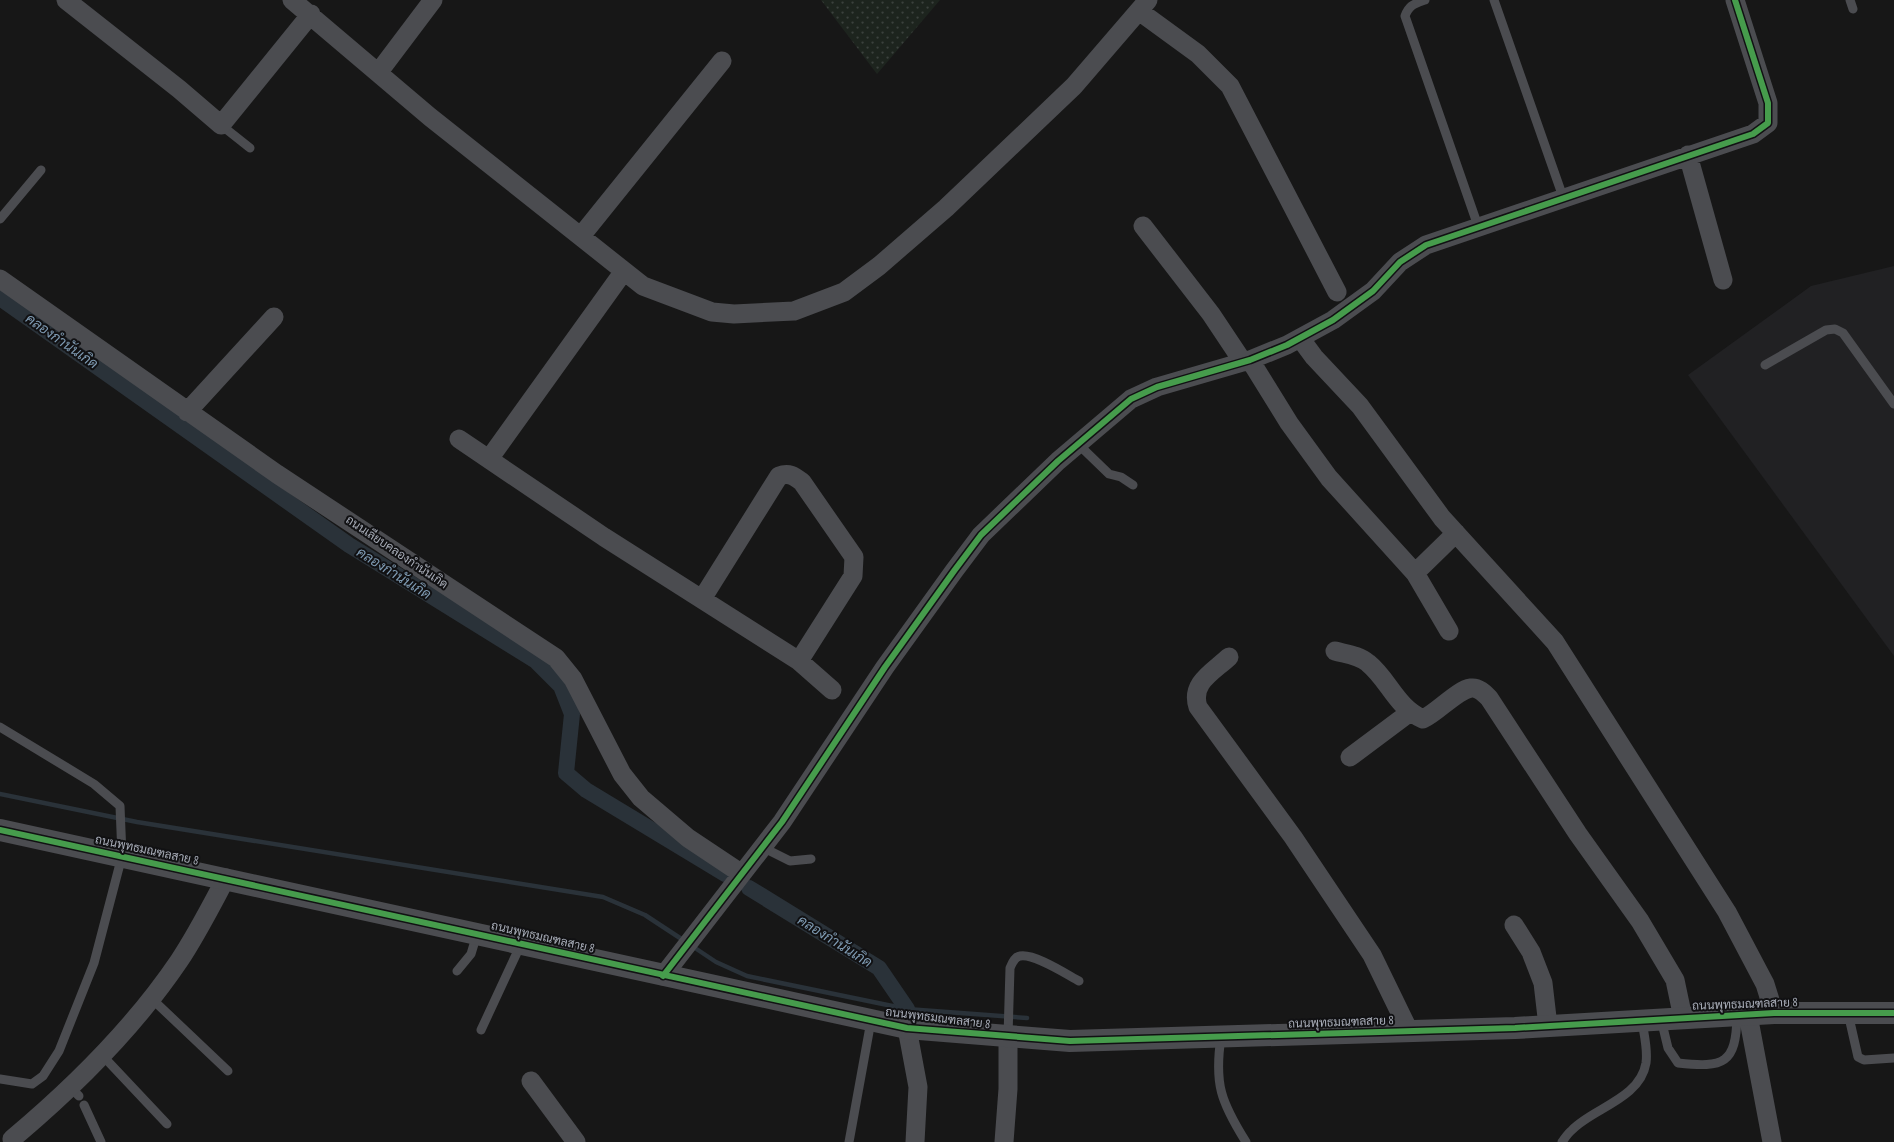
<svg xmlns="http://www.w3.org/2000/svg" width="1894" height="1142" viewBox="0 0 1894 1142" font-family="'PT Sans Narrow',Sarabun,sans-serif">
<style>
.built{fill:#212123}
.grass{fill:url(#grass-dots)}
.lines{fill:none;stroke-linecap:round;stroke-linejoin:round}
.stream{stroke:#2a3239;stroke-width:4.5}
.canal{stroke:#2a3239;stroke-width:16}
.service{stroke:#4b4c50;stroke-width:9}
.minor{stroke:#4b4c50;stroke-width:19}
.tertiary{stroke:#4b4c50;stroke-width:22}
.cycleway-casing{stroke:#111113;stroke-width:9}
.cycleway{stroke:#469c4c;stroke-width:6}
.labels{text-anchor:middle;stroke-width:4;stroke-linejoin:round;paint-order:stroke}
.street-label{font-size:12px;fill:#a8adb8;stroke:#111113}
.water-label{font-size:14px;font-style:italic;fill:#7f9bb3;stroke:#111113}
</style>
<defs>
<pattern id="grass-dots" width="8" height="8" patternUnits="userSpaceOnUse" patternTransform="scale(1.25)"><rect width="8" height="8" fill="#1d241e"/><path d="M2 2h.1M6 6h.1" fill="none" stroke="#3b413d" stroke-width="1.8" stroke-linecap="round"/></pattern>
</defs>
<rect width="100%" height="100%" fill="#171717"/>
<path class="built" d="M1894 266V656L1688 375 1811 286Z"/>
<path class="grass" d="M821 0H940L877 74Z"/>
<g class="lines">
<path class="stream" d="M0 794 137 822 603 897 645 915 683 940
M692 946 716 962 747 976 907 1009 1027 1018"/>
<path class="canal" d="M0 298 349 545 536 661 561 686 572 714 566 773 586 790 725 874
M749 888 879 968 907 1009"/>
<path class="service" d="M1425 0C1414 4 1409 5 1405 16L1478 226
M1494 0 1563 197
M1850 0 1853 9
M221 125 250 148
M0 219 41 170
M1765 365 1826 330 1835 329 1843 333 1894 404
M1078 444 1109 474 1121 477 1133 485
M0 727 94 784 120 806 122 856 94 963 59 1051 43 1076 32 1084 0 1079
M762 847 790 861 811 859
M457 971 471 954 477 934
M151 998 228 1071
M1848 1013 1858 1057 1864 1060 1894 1058
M1661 1019 1668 1048 1678 1063C1724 1068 1736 1064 1737 1016
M481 1030 521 944
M1008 1036 1010 968C1012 964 1014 957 1020 956 1034 953 1066 974 1079 981
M1221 1037C1214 1084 1221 1102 1246 1142
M102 1055 167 1124
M70 1087 79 1096
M84 1105 101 1142
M849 1142 871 1021
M1562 1142C1565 1138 1568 1133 1572 1130 1593 1108 1640 1099 1646 1063 1648 1049 1644 1035 1642 1021"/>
<path class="minor" d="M66 0 179 89 221 125 311 14
M292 0 430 117 643 286 712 312 734 314 794 311 844 292 879 266 946 208 1074 86 1148 0
M1139 11 1198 54 1230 86 1337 292
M378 73 433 0
M1688 155 1723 280
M1143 226 1211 314 1243 362
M581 236 722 61
M0 279 277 474 556 658 573 679 622 774 641 798 688 838 742 874
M1300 338 1314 357 1360 406 1442 518 1555 642 1727 912 1765 984 1774 1013
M1250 360 1289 423 1329 478 1415 573 1449 631
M187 412 274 317
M459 439 604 537 799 661 832 690
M489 459 624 271
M1415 573 1456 533
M702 599 779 476C789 472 794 476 802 482L854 557 853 576 799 661
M1335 651C1346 654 1359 655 1368 663 1389 680 1396 707 1423 719 1438 712 1457 690 1471 688 1478 687 1484 693 1489 698L1578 834 1640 921 1675 980 1683 1018
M1229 657C1213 672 1190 683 1198 707L1293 837 1372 955 1409 1031
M1350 757 1409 713
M1514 925 1531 952 1543 983 1548 1026
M663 976 782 822 885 667 954 571 981 535 1058 461 1131 399 1157 387 1250 360 1287 345 1333 320 1373 291 1400 262 1426 245 1753 134 1768 123V103L1735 0
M1748 1015 1772 1142
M907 1028 918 1087 915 1142
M531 1081 576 1142
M12 1139C74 1087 133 1029 179 961 197 934 211 906 226 878
M1004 1142 1008 1089V1037"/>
<path class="tertiary" d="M0 830 907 1028 1070 1041 1515 1028 1774 1013H1894"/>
<defs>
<path id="cycleway" d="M0 830 907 1028 1070 1041 1515 1028 1774 1013H1894
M663 976 782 822 885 667 954 571 981 535 1058 461 1131 399 1157 387 1250 360 1287 345 1333 320 1373 291 1400 262 1426 245 1753 134 1768 123V103L1735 0"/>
</defs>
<use href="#cycleway" class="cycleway-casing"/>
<use href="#cycleway" class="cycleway"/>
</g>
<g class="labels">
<g class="street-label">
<text transform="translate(397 552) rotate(34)" y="4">ถนนเลียบคลองกำนันเกิด</text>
<text transform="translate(147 850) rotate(12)" y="4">ถนนพุทธมณฑลสาย 8</text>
<text transform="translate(543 937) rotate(13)" y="4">ถนนพุทธมณฑลสาย 8</text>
<text transform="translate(1745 1004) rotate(-2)" y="4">ถนนพุทธมณฑลสาย 8</text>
<text transform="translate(938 1018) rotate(7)" y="4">ถนนพุทธมณฑลสาย 8</text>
<text transform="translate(1341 1022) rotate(-2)" y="4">ถนนพุทธมณฑลสาย 8</text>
</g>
<g class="water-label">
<text transform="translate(62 341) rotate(35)" y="5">คลองกำนันเกิด</text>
<text transform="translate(394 573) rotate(32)" y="5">คลองกำนันเกิด</text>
<text transform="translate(835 941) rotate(32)" y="5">คลองกำนันเกิด</text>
</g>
</g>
</svg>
